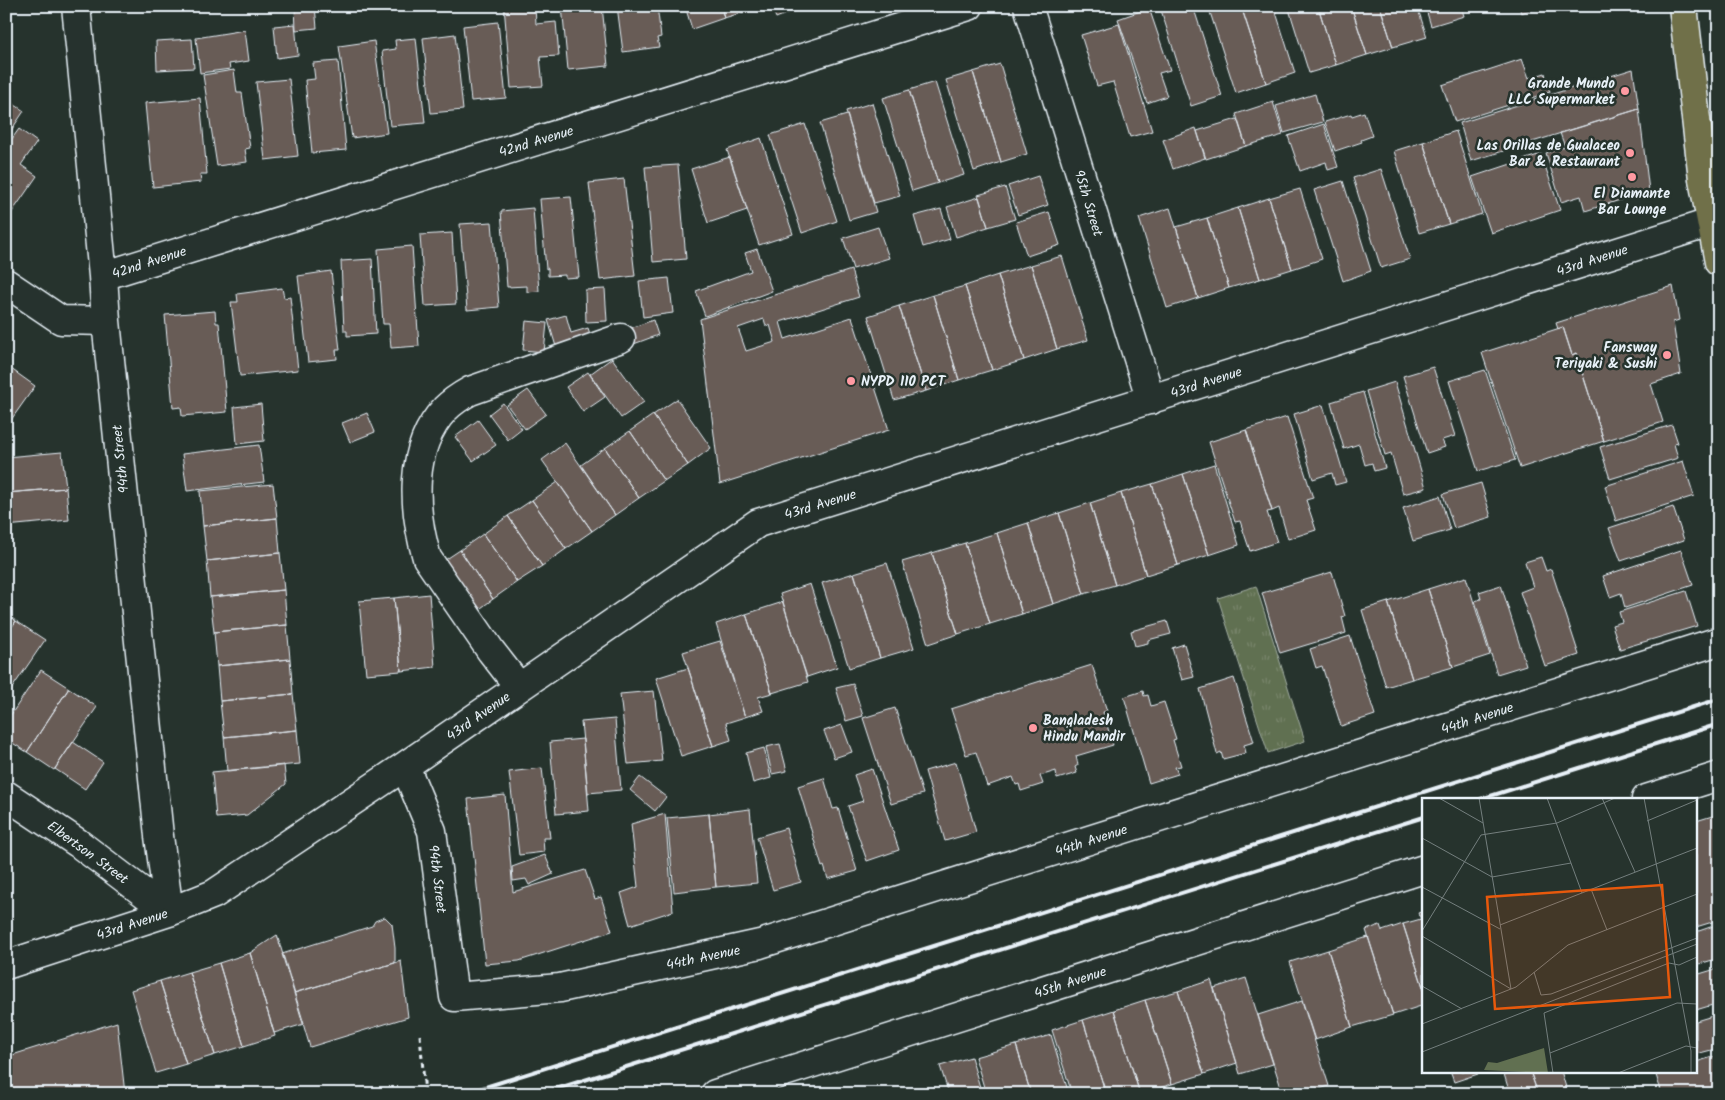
<svg xmlns="http://www.w3.org/2000/svg" width="1725" height="1100" viewBox="0 0 1725 1100" font-family="Kalam,sans-serif">
<style>
.grass{fill:url(#grass-tufts);stroke:#a4b0a4}
.building{fill:#675b57;stroke:#e8f1f8;fill-rule:evenodd}
.lines{fill:none;stroke-linecap:round;stroke-linejoin:round}
.minor-casing{stroke:#e8f1f8;stroke-width:31}
.major-casing{stroke:#e8f1f8;stroke-width:31}
.path{stroke:#e8f1f8;stroke-width:3;stroke-dasharray:5 4;stroke-linecap:butt}
.minor{stroke:#26332d;stroke-width:28}
.major{stroke:#70704a;stroke-width:28}
.rail{stroke:#e8f1f8;stroke-width:4}
.poi-dot{fill:#ff9aa2;stroke:#26332d;stroke-width:2}
.labels{text-anchor:middle;stroke-width:5;stroke-linejoin:round;paint-order:stroke}
.poi-label{font-size:14px;font-weight:bold;fill:#e8f1f8;stroke:#26332d;text-anchor:end}
.street-label{font-size:14px;fill:#e8f1f8;stroke:#26332d}
.inset-road{fill:none;stroke:#747f7e;stroke-width:1}
.view{fill:#e8590c;fill-opacity:0.15;stroke:#e8590c;stroke-width:2.5}
.inset-edge{fill:none;stroke:#e8f1f8;stroke-width:2.5}
</style>
<defs>
<pattern id="grass-tufts" width="24" height="20" patternUnits="userSpaceOnUse" patternTransform="scale(1.25)"><rect width="24" height="20" fill="#617051"/><path d="M3 7l-1-3M5 7V3M7 7l1-3M15 17l-1-3M17 17v-4M19 17l1-3" fill="none" stroke="#78856b"/></pattern>
</defs>
<rect width="100%" height="100%" fill="#26332d"/>
<filter id="ink" filterUnits="userSpaceOnUse"><feTurbulence type="fractalNoise" baseFrequency=".02" numOctaves="2"/><feDisplacementMap in="SourceGraphic" scale="10" xChannelSelector="R" yChannelSelector="G"/><feConvolveMatrix kernelMatrix="1 2 1 2 8 2 1 2 1" color-interpolation-filters="sRGB"/></filter>
<g filter="url(#ink)">
<path class="grass" d="M1256 586 1305 741 1268 753 1218 598Z"/>
<path class="building" d="M295 6H315L317 28 296 30Z
M504 6H535L536 24 556 22 559 56 540 57 543 86 511 88Z
M562 6H602L608 66 568 70Z
M617 6H657L661 37 657 38 659 47 623 52Z
M685 6H721L724 18 692 29Z
M721 6H757L758 8 724 18Z
M771 6H791L793 11 776 18Z
M1172 6H1193L1222 96 1191 106 1161 10Z
M1208 6H1241L1266 83 1236 93Z
M1241 6H1274L1295 73 1266 83Z
M1288 6H1318L1336 65 1309 73Z
M1318 6H1351L1367 55 1336 65Z
M1351 6H1380L1393 47 1367 55Z
M1380 6H1417L1427 37 1393 47Z
M1425 6H1461L1464 16 1431 26Z
M1519 6H1541L1521 13Z
M1149 8 1170 70 1159 73 1167 96 1147 103 1118 19Z
M498 22 506 98 471 101 463 26Z
M295 24 298 55 277 58 274 26Z
M1119 24 1152 131 1130 137 1113 82 1097 86 1081 35Z
M245 30 249 61 229 64 230 69 200 73 196 38Z
M455 34 463 110 431 113 423 38Z
M416 38 425 123 390 126 382 51 396 49 395 40Z
M192 39 194 68 157 70 156 41Z
M374 41 387 133 352 138 339 46Z
M1522 59 1529 78 1545 73 1550 92 1455 122 1442 85Z
M338 61 346 150 312 153 305 80 315 79 313 63Z
M1000 64 1027 154 1001 162 973 72Z
M1633 69 1639 109 1471 161 1460 123Z
M234 70 237 93H242L250 148 245 149 247 162 217 166 203 75Z
M973 72 1001 162 974 171 946 80Z
M289 79 298 156 265 160 256 82Z
M935 82 964 175 938 183 909 90Z
M909 90 938 183 912 191 883 98Z
M1315 94 1323 122 1284 133 1276 106Z
M200 98 207 174H200L201 182 153 187 145 103Z
M6 99 24 111 6 138Z
M1273 102 1283 135 1246 146 1236 114Z
M872 103 900 196 874 203 846 111Z
M1639 109 1649 191 1585 211 1581 196 1561 202 1546 153 1565 147 1560 133Z
M1364 112 1372 136 1361 140 1362 142 1335 151 1325 122 1351 114 1352 116Z
M847 115 876 212 849 220 820 123Z
M1237 119 1246 146 1206 159 1197 131Z
M805 124 837 221 802 233 770 135Z
M1324 124 1338 167 1328 170 1326 162 1300 171 1288 136Z
M1196 128 1205 158 1173 169 1163 140Z
M19 129 37 142 21 165 37 176 6 221V147Z
M1456 131 1482 214 1449 224 1423 142Z
M761 138 793 234 759 245 727 150Z
M1423 142 1449 224 1419 233 1394 151Z
M1541 154 1560 210 1491 233 1472 177Z
M730 157 747 210 708 223 691 169Z
M678 165 686 259 653 262 645 167Z
M1381 169 1410 259 1381 268 1353 178Z
M1038 176 1048 205 1018 215 1008 186Z
M624 179 635 276 600 280 589 183Z
M1343 181 1371 271 1343 281 1314 190Z
M1005 187 1015 219 988 227 978 195Z
M1300 189 1322 259 1292 269 1269 198Z
M571 197 579 277 565 278V275L548 276V268L546 269 540 199Z
M979 197 988 227 956 237 947 207Z
M1269 198 1292 269 1260 279 1238 208Z
M533 208 539 291 527 292V286L507 287 501 211Z
M1170 208 1198 298 1167 308 1139 218Z
M1238 208 1260 279 1229 288 1207 218Z
M941 209 950 239 923 247 914 216Z
M1049 212 1060 245 1027 256 1016 222Z
M1207 218 1229 288 1198 298 1176 227Z
M492 222 499 307 467 310 460 224Z
M878 227 889 258 853 269 843 238Z
M452 233 456 304 425 306 420 235Z
M412 246 419 346 391 348 389 324H383L378 249Z
M757 249 772 291 705 316 696 291 751 271 745 253Z
M1062 256 1088 340 1057 349 1031 265Z
M372 259 376 334 347 336V331H344L341 261Z
M1031 265 1057 349 1024 360 998 275Z
M851 270 859 297 780 322 785 339 852 317 889 430 720 484 700 319ZM764 319 766 326 770 325 775 342 746 351 738 328Z
M331 271 340 350H336L337 359 308 362 298 276Z
M998 275 1024 360 992 370 965 286Z
M669 278 673 313 643 317 639 281Z
M965 286 992 370 959 380 933 295Z
M1673 286 1679 320 1673 322 1681 374 1651 384 1663 422 1604 441 1576 353 1572 355 1563 327 1558 329 1556 323Z
M282 288 284 298 290 297 298 370 240 376 231 302H238L237 294Z
M605 289 607 321 586 322 585 290Z
M933 295 959 380 926 391 899 306Z
M899 306 926 391 894 400 868 316Z
M215 311 216 323H219L227 412 182 416 181 407 173 408 165 315Z
M566 315 571 333 588 328 592 340 557 350 548 320Z
M653 320 658 335 631 345 625 330Z
M526 321 547 323 544 352 523 350Z
M1563 327 1572 355 1576 353 1604 441 1520 468 1482 353Z
M612 358 644 402 621 418 590 374Z
M7 366 35 386 6 427V367Z
M1433 367 1455 436 1442 440 1445 447 1427 453 1403 376Z
M1485 370 1515 460 1478 471 1449 381Z
M588 372 605 397 583 412 566 387Z
M1395 382 1426 488 1403 494 1391 453 1385 455 1366 391Z
M528 390 546 414 525 429 507 405Z
M1363 392 1385 468 1374 471 1372 463 1365 465 1359 444 1344 449 1331 402Z
M677 399 711 448 688 465 653 415Z
M503 403 522 429 508 440 489 414Z
M261 404 264 441 237 444 234 407Z
M1323 405 1346 482 1335 485 1332 473 1313 479 1294 414Z
M367 413 375 432 350 442 342 423Z
M653 415 688 465 664 481 630 431Z
M1287 417 1313 498 1306 500 1316 530 1288 539 1279 508 1272 511 1246 430Z
M478 420 496 445 473 461 455 437Z
M1672 425 1678 443 1674 444 1678 458 1610 479 1600 447Z
M1246 430 1272 511 1267 512 1277 542 1250 551 1240 521 1235 522 1209 442Z
M630 431 664 481 639 498 605 448Z
M565 443 615 515 592 531 542 460Z
M259 445 264 482 187 491 182 454Z
M605 448 639 498 615 515 581 465Z
M62 452 66 488 6 493V457Z
M1683 461 1694 496 1616 521 1605 486Z
M1214 464 1239 545 1209 555 1183 474Z
M1183 474 1209 555 1178 565 1152 484Z
M558 482 592 531 566 549 532 500Z
M1481 483 1491 517 1454 528 1443 494Z
M273 484 277 518 203 526 200 491Z
M1152 484 1178 565 1146 575 1121 493Z
M66 488 69 520 6 526V493Z
M1121 493 1146 575 1115 585 1090 503Z
M1440 496 1450 530 1413 541 1403 508Z
M532 500 566 549 542 566 508 516Z
M1090 503 1115 585 1084 594 1059 513Z
M1673 507 1684 540 1621 561 1609 528Z
M1059 513 1084 594 1053 604 1028 523Z
M508 516 542 566 517 582 483 534Z
M277 518 280 553 207 561 203 526Z
M1028 523 1053 604 1022 614 997 533Z
M997 533 1022 614 990 624 965 543Z
M483 534 517 582 493 599 460 550Z
M965 543 990 624 958 634 932 553Z
M460 550 493 599 473 614 439 564Z
M1681 550 1693 585 1625 608 1621 593 1610 597 1603 576Z
M280 553 284 590 210 597 207 561Z
M932 553 958 634 928 644 902 562Z
M1541 557 1546 571 1551 569 1579 655 1545 666 1520 592 1533 587 1525 562Z
M887 563 914 648 880 658 854 573Z
M1332 572 1345 616 1342 617 1346 633 1280 653 1262 593Z
M854 573 880 658 849 668 822 583Z
M1466 577 1490 655 1453 667 1428 589Z
M810 584 837 667 807 677 780 594Z
M1501 585 1526 665 1497 674 1475 601 1481 599 1479 592Z
M1428 589 1453 667 1412 679 1388 602Z
M284 590 287 625 214 632 210 597Z
M1686 591 1697 626 1620 649 1612 625 1622 622 1619 612Z
M429 594 435 667 401 671 394 598Z
M394 598 401 671 366 674 359 601Z
M783 602 808 682 772 693 746 614Z
M1388 602 1412 679 1386 687 1362 610Z
M6 614 16 621 6 635Z
M746 614 772 693 758 697 763 711 745 717 716 624Z
M16 621 45 640 6 697V635Z
M1167 621 1171 634 1148 640V643L1135 646 1131 631Z
M287 625 290 659 217 666 214 632Z
M1350 636 1375 715 1341 726 1322 666 1316 668 1310 649Z
M720 641 745 717 726 723 731 740 713 746 683 652Z
M1184 644 1194 677 1182 680 1172 648Z
M290 659 293 694 220 701 217 666Z
M1092 665 1107 711 1103 712 1113 745 1076 756 1078 765 1075 767 1077 773 1057 779 1056 771 1040 776 1043 784 1021 791 1019 784 1016 785 1013 777 987 786 976 752 966 755 951 709Z
M688 668 713 746 681 756 656 678Z
M41 670 69 688 27 752 6 739V722Z
M1234 678 1254 742 1244 745 1246 753 1223 759 1221 752 1217 754 1200 689Z
M853 684 863 716 846 721 836 688Z
M69 688 97 707 54 770 27 752Z
M654 691 662 761 628 764 620 694Z
M1143 691 1144 696 1148 695 1151 706 1164 702 1176 739 1173 740 1181 766 1175 767 1178 774 1149 783 1124 697Z
M293 694 297 730 224 737 220 701Z
M895 708 923 794 891 804 863 718Z
M615 719 621 790 588 793 581 722Z
M842 725 852 752 834 758 824 731Z
M297 730 300 764 227 771 224 737Z
M583 739 589 811 556 814 550 742Z
M73 742 103 762 85 789 55 769Z
M780 744 787 771 772 774 766 747Z
M764 748 771 778 753 783 746 753Z
M956 762 976 832 945 841 925 771Z
M284 765 286 784 247 815 216 818 212 772Z
M542 768 550 838H543L544 852 519 855 509 772Z
M872 769 899 850 867 861 848 806 863 801 854 775Z
M640 777 666 797 655 811 630 790Z
M824 778 833 809 838 808 857 871 828 879 824 866 822 867 798 786Z
M505 795 513 892 585 870 595 899 601 897 612 931 519 961 485 964 468 799Z
M750 809 757 883 716 887 709 814Z
M665 814 673 911 630 925 621 893 638 887 631 824Z
M709 814 716 887 674 892 667 818Z
M1719 814V920L1696 927V821Z
M786 828 801 882 773 890 757 837Z
M545 855 553 874 529 885 526 879 513 881 512 867Z
M6 858 12 862 6 870Z
M1424 911V990L1403 924 1421 919 1418 913Z
M385 917 392 924 395 948V963L294 993 282 954 372 926 375 921Z
M1403 924 1424 990V1005L1393 1015 1366 930 1380 925 1382 931Z
M1719 924V958L1696 965V932Z
M277 935 304 1024 274 1033 250 953Z
M1368 937 1393 1015 1352 1027 1328 950Z
M1328 950 1352 1027 1315 1040 1290 962Z
M250 953 275 1036 244 1046 219 963Z
M401 961 408 1017 310 1047 294 993Z
M219 963 244 1046 215 1055 189 972Z
M1719 968V1003L1696 1010V975Z
M189 972 215 1055 186 1064 160 981Z
M1246 978 1273 1064 1240 1074 1214 988Z
M1211 980 1237 1063 1204 1074 1178 991Z
M160 981 186 1064 156 1073 131 990Z
M1178 991 1204 1074 1172 1084 1145 1000Z
M1145 1000 1172 1084 1140 1094 1114 1010Z
M1302 1001 1329 1086 1304 1094H1283L1258 1015Z
M1114 1010 1140 1094H1106L1083 1020Z
M1719 1014V1048L1696 1054V1021Z
M1083 1020 1106 1094H1072L1052 1030Z
M117 1022 125 1094H6V1057Z
M1051 1035 1069 1094H1031L1016 1045Z
M1016 1045 1031 1094H986L975 1057Z
M1719 1055V1089L1702 1094H1662L1656 1075 1667 1071H1696V1062Z
M971 1057 982 1094H949L940 1066Z
M1450 1071H1484V1072L1454 1082Z
M1511 1071H1530L1538 1094H1510L1504 1074Z
M1530 1071H1561L1568 1094H1538Z"/>
<g class="lines">
<defs>
<path id="minor" d="M76 6 103 276 106 321 159 836 169 912
M1028 6 1151 400
M103 276 969 6
M6 283 61 320 106 321
M519 687 491 651 427 558C413 510 408 449 445 409 453 401 461 396 470 391L621 338
M405 766 432 831 454 997 560 988 760 944 1719 641
M6 795 78 843 169 912
M1646 799 1719 776
M6 965 169 912 214 894 405 766 758 523 1719 220
M715 1094 1424 869"/>
<path id="major" d="M1683 6 1703 179 1719 262"/>
</defs>
<use href="#minor" class="minor-casing"/>
<use href="#major" class="major-casing"/>
<path class="path" d="M420 1035 425 1094"/>
<use href="#minor" class="minor"/>
<use href="#major" class="major"/>
<path class="rail" d="M1481 799 1719 724
M463 1094 1719 699
M540 1094 1424 817"/>
</g>
</g>
<g class="poi-dot">
<circle cx="1625" cy="91" r="5"/>
<circle cx="1630" cy="153" r="5"/>
<circle cx="1632" cy="177" r="5"/>
<circle cx="1667" cy="355" r="5"/>
<circle cx="851" cy="381" r="5"/>
<circle cx="1033" cy="728" r="5"/>
</g>
<g class="labels">
<g class="poi-label">
<text x="1615" y="88">Grande Mundo<tspan x="1615" dy="16">LLC Supermarket</tspan></text>
<text x="1620" y="150">Las Orillas de Gualaceo<tspan x="1620" dy="16">Bar &amp; Restaurant</tspan></text>
<text x="1632" y="198" text-anchor="middle">El Diamante<tspan x="1632" dy="16">Bar Lounge</tspan></text>
<text x="1657" y="352">Fansway<tspan x="1657" dy="16">Teriyaki &amp; Sushi</tspan></text>
<text x="861" y="386" text-anchor="start">NYPD 110 PCT</text>
<text x="1043" y="725" text-anchor="start">Bangladesh<tspan x="1043" dy="16">Hindu Mandir</tspan></text>
</g>
<g class="street-label">
<text transform="translate(536 141) rotate(-17)" y="5">42nd Avenue</text>
<text transform="translate(1089 203) rotate(73)" y="5">95th Street</text>
<text transform="translate(1592 260) rotate(-18)" y="5">43rd Avenue</text>
<text transform="translate(149 262) rotate(-18)" y="5">42nd Avenue</text>
<text transform="translate(1206 382) rotate(-18)" y="5">43rd Avenue</text>
<text transform="translate(120 459) rotate(-96)" y="5">94th Street</text>
<text transform="translate(820 504) rotate(-17)" y="5">43rd Avenue</text>
<text transform="translate(478 716) rotate(-35)" y="5">43rd Avenue</text>
<text transform="translate(1477 718) rotate(-18)" y="5">44th Avenue</text>
<text transform="translate(1091 840) rotate(-18)" y="5">44th Avenue</text>
<text transform="translate(88 852) rotate(36)" y="5">Elbertson Street</text>
<text transform="translate(438 879) rotate(83)" y="5">94th Street</text>
<text transform="translate(132 924) rotate(-18)" y="5">43rd Avenue</text>
<text transform="translate(703 957) rotate(-12)" y="5">44th Avenue</text>
<text transform="translate(1070 982) rotate(-18)" y="5">45th Avenue</text>
</g>
</g>
<g transform="translate(1422 798)">
<rect width="275" height="275" fill="#26332d"/>
<path d="M122 250 126 275 62 272 66 264 75 265Z" fill="#617051"/>
<path class="inset-road" d="M17 0 61 25M57 0 89 191M125 0 160 95M180 0 213 74M222 0 269 253V275M225 23 275 2M0 40 70 79 149 65M0 89 78 131M169 91 185 132M78 127 275 50M0 133 59 37 135 25 193 0M0 138 89 191M112 174 119 197 129 196 275 140M0 188 40 211M0 226 94 189 146 147 275 96M0 254 275 146M128 255 255 205 275 206M131 275 122 215 247 165 257 167 275 159M196 275 264 248 275 250"/>
<path class="view" d="M240 87 248 199 73 211 65 99Z"/>
<rect width="275" height="275" class="inset-edge"/>
</g>
<rect width="1725" height="1100" fill="none" stroke="#26332d" stroke-width="25"/>
<rect x="12" y="12" width="1700" height="1075" fill="none" stroke="#e8f1f8" stroke-width="2" filter="url(#ink)"/>
</svg>
